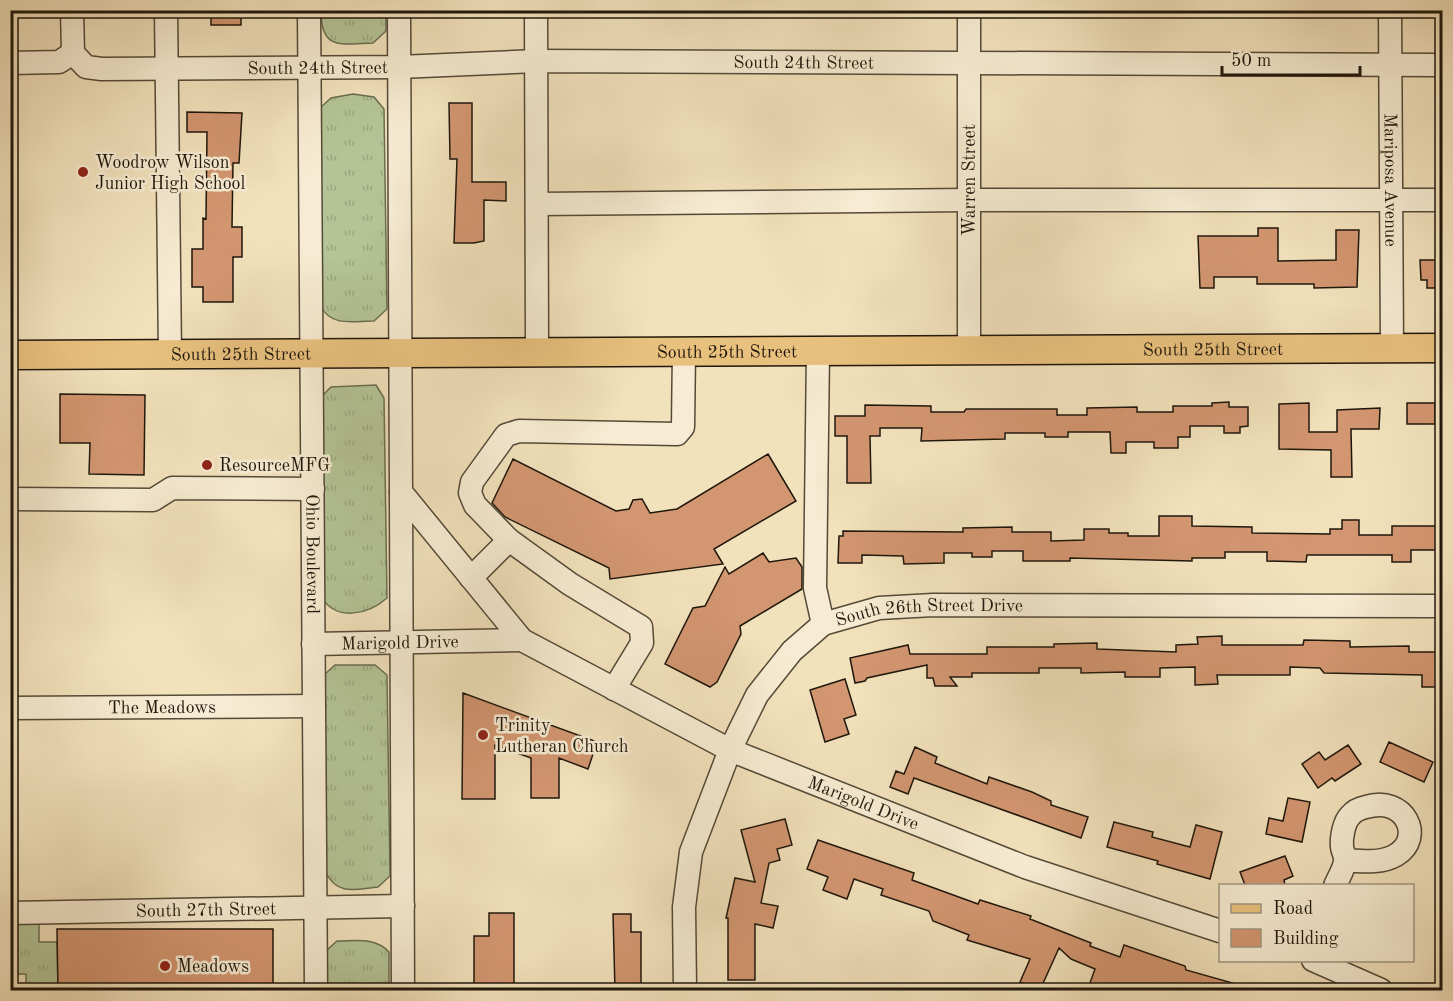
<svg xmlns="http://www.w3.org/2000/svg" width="1453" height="1001" viewBox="0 0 1453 1001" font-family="'Old Standard TT',serif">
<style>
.grass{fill:url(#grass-tufts);stroke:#6a6e51;stroke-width:1.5}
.building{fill:#d29670;stroke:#1f170c;stroke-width:1.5}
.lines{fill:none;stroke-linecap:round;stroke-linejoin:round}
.minor-casing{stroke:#544a38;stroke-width:25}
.major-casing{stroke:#1f170c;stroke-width:31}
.minor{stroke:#f7ecd3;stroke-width:22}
.major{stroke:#e9c17e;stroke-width:28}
.poi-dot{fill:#8f2418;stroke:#f7ecd3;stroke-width:2}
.labels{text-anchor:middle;stroke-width:5;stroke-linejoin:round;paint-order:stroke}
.street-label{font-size:18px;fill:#1f170c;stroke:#f7ecd3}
.poi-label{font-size:18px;fill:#1f170c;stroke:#f7ecd3;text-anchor:start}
</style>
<defs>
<pattern id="grass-tufts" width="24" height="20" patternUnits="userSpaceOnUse" patternTransform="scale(1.5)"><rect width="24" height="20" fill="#b4c496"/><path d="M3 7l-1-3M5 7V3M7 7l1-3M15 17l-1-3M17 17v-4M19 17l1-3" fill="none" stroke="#9aa880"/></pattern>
</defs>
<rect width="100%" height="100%" fill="#f2e2bc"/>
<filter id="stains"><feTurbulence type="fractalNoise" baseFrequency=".00333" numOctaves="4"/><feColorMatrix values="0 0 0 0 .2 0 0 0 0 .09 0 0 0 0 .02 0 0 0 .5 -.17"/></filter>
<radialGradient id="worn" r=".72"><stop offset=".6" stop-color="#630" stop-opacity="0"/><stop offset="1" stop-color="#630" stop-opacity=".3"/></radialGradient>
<path class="grass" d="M321 11H386V31L373 43C341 44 321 51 321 11Z
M353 94 374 97 384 109 387 309 374 321C353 321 332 327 321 307V107L331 98Z
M376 385 384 398 387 598C368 615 335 622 321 596V397L331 387Z
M335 665H375L387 675 390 876 378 887C356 889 338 896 326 873L325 674Z
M11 922 39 923V942H57L58 990H42V985H26V974H11Z
M337 941C356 941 375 937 389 952V990H326V951Z"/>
<path class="building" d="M211 10H241V25H211Z
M449 103H472V182H506V201L484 200V241L474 243H454L457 159H450Z
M187 112 242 113 239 163H233L232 227H242V257H233V302H203V287H192V249H203V218L206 219 207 132H187Z
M1258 228H1278V261L1336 260V230H1359L1357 287 1314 288V284H1257V277H1214V288H1200L1198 236H1258Z
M1420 260H1443V288H1427V280H1421Z
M60 394 145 395 144 475 89 474 90 443H60Z
M1229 402V407H1248V426L1240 427V433H1224V426H1190V437H1178V448H1154V442H1126V453H1111L1110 432H1068V437H1045V433H1005V439L921 441 922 428H880V436H870L871 483H847V436H835V416H865V405L931 406V412H964L966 409H1057V415H1087V408L1137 407V412H1173V406H1212V403Z
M1309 403V432H1337V410L1380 408 1379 429H1351L1352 477H1331V450L1279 449V404Z
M1407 403H1435V424H1407Z
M768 454 796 501 714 549 723 564 610 579 609 568 505 517 492 503 513 459 616 511 629 509 633 500 642 499 650 513 677 509Z
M1159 516H1192V526L1252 527V533L1330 534V529H1342V520H1359V535H1392V526H1439V550H1411V562H1392V555H1307L1306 562 1267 561V552H1225V558H1192V561L1070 558V561H1023V551H992V557H972V553H944V563L904 564 903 556 862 555V563H838L839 536H843V531L963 532V528L1012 527V532H1051V541L1084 540V529H1109V533H1128V536H1159Z
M763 553 769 562 796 558 802 567V589L740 626 741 634 717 682 710 687 665 664 693 608 705 606 725 567 729 574Z
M1222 636V645H1303L1304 640 1350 641V647L1409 646V652H1443V687H1422V675L1324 673 1320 668 1290 667V675H1217L1218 684 1195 685V667L1160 668V677H1125V672L1081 673V668H1039V673H972V677H950L957 686H935L933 678H927V665L867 678 865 681 855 683 850 658 908 645 910 654H987V647H1054V644L1097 643V649L1176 652V645L1198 644 1197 637Z
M845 679 856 715 844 719 849 734 825 742 810 690Z
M463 693 597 742 588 769 559 758V798H531V758L495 745V799H462Z
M1389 742 1433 762 1424 782 1380 762Z
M1348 745 1361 764 1335 781 1332 778 1318 788 1302 764 1319 752 1325 760Z
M915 747 937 757 935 763 987 784 989 777 1032 792 1051 801V805L1088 817 1081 838 914 778 908 794 890 787 896 771 904 774Z
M1288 798 1310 802 1302 842 1266 834 1269 818 1283 821Z
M785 819 792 845 777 849 780 860 769 863 761 903 778 906 773 928 755 924V980H728V918H726L735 878 755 882 741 830Z
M1114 822 1153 832 1152 837 1190 847 1196 825 1222 832 1210 879 1157 864 1158 861 1107 847Z
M818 840 914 873 912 880 978 904 980 900 1031 916 1030 919 1091 943 1090 946 1120 957 1124 945 1185 966 1186 970 1243 986 1242 990H1100L1101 987 1090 983 1095 969 1071 959 1059 948 1040 990 1020 982 1030 959 967 940 969 935 933 921 929 911 881 895 883 889 854 879 847 899 823 890 828 877 807 869Z
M1285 856 1293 876 1284 880 1285 885H1245L1240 872Z
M489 913H514V988H474V936H489Z
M613 914H631V932H641V990H615Z
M57 929H273V990H58Z"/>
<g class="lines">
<defs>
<g id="minor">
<path id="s1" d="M72 10 73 53 86 67 102 69 399 67 536 61 1442 65"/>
<path d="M166 10 170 355"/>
<path id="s2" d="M309 10 316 990"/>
<path d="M399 10 403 990"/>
<path d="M536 10 537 351"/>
<path id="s3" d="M1390 10 1392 348"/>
<path d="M10 63 59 62 73 53"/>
<path d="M537 204 969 200H1442"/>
<path d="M969 350V10"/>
<path d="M818 351 815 588 823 624"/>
<path id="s4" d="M401 492 522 640 730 750 1025 867 1220 931"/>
<path d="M10 499 153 500 172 488 313 489"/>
<path d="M471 578 509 540"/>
<path id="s5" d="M313 644 522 640"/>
<path d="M614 689 642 643 641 627 570 584 509 540 475 505 470 493 472 482 506 435 519 431 677 434 683 427 684 351"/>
<path id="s6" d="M10 708 314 706"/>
<path d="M1335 886C1338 878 1345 868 1345 860 1346 856 1342 851 1342 847 1341 838 1344 822 1350 816 1354 811 1361 808 1366 807 1405 795 1425 838 1396 855 1381 864 1361 861 1346 860"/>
<path id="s7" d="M10 913 403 906"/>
<path d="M1313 960 1381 990"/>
<path id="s8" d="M685 990 684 907 691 852 730 750 757 695 792 651 823 624 879 608 933 605 1442 606"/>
</g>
<g id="major">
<path id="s9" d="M10 355 1442 348"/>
</g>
</defs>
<use href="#minor" class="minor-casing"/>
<use href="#major" class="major-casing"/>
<use href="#minor" class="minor"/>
<use href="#major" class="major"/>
</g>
<g class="poi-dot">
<circle cx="83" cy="172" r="6"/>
<circle cx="207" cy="465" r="6"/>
<circle cx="483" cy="735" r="6"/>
<circle cx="165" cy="966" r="6"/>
</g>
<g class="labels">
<g class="street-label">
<text dy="6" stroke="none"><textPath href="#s1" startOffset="780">South 24th Street</textPath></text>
<text dy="6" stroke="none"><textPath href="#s1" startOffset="294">South 24th Street</textPath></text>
<text dy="6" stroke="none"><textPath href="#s3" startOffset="170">Mariposa Avenue</textPath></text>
<text transform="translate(969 180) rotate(-90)" y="6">Warren Street</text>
<text dy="6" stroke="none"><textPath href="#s9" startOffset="1203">South 25th Street</textPath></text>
<text dy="6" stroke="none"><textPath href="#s9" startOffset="717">South 25th Street</textPath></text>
<text dy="6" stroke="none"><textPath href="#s9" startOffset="231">South 25th Street</textPath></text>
<text dy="6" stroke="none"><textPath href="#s2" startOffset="544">Ohio Boulevard</textPath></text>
<text dy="6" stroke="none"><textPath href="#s8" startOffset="514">South 26th Street Drive</textPath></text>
<text dy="6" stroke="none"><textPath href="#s5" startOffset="87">Marigold Drive</textPath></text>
<text dy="6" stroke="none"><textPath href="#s6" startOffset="152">The Meadows</textPath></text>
<text dy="6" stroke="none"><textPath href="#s4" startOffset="570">Marigold Drive</textPath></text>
<text dy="6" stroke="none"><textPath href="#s7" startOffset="196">South 27th Street</textPath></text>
</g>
<g class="poi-label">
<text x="95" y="168">Woodrow Wilson<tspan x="95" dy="21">Junior High School</tspan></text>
<text x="219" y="471">ResourceMFG</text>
<text x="495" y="731">Trinity<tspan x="495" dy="21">Lutheran Church</tspan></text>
<text x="177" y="972">Meadows</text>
</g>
</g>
<rect width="1453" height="1001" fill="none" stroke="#f2e2bc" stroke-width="36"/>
<rect x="12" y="12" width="1429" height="977" fill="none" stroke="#1f170c" stroke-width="3"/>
<rect x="18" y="18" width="1417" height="965" fill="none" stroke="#1f170c" stroke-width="1.5"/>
<rect x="1219" y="884" width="195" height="78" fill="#f7ecd3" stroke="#a19783" stroke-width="1.5"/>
<rect x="1231" y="904" width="30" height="9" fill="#e9c17e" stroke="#a19783" stroke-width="1.5"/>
<text x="1273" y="914" font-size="18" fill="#1f170c">Road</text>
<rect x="1231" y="929" width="30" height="18" fill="#d29670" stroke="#a19783" stroke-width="1.5"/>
<text x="1273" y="944" font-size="18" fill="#1f170c">Building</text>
<path d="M1222 66v9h138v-9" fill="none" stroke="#1f170c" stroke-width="3"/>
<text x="1231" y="66" font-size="18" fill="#1f170c" stroke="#f7ecd3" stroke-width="4.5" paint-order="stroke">50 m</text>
<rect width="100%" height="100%" filter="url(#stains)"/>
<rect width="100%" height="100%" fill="url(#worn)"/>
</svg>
